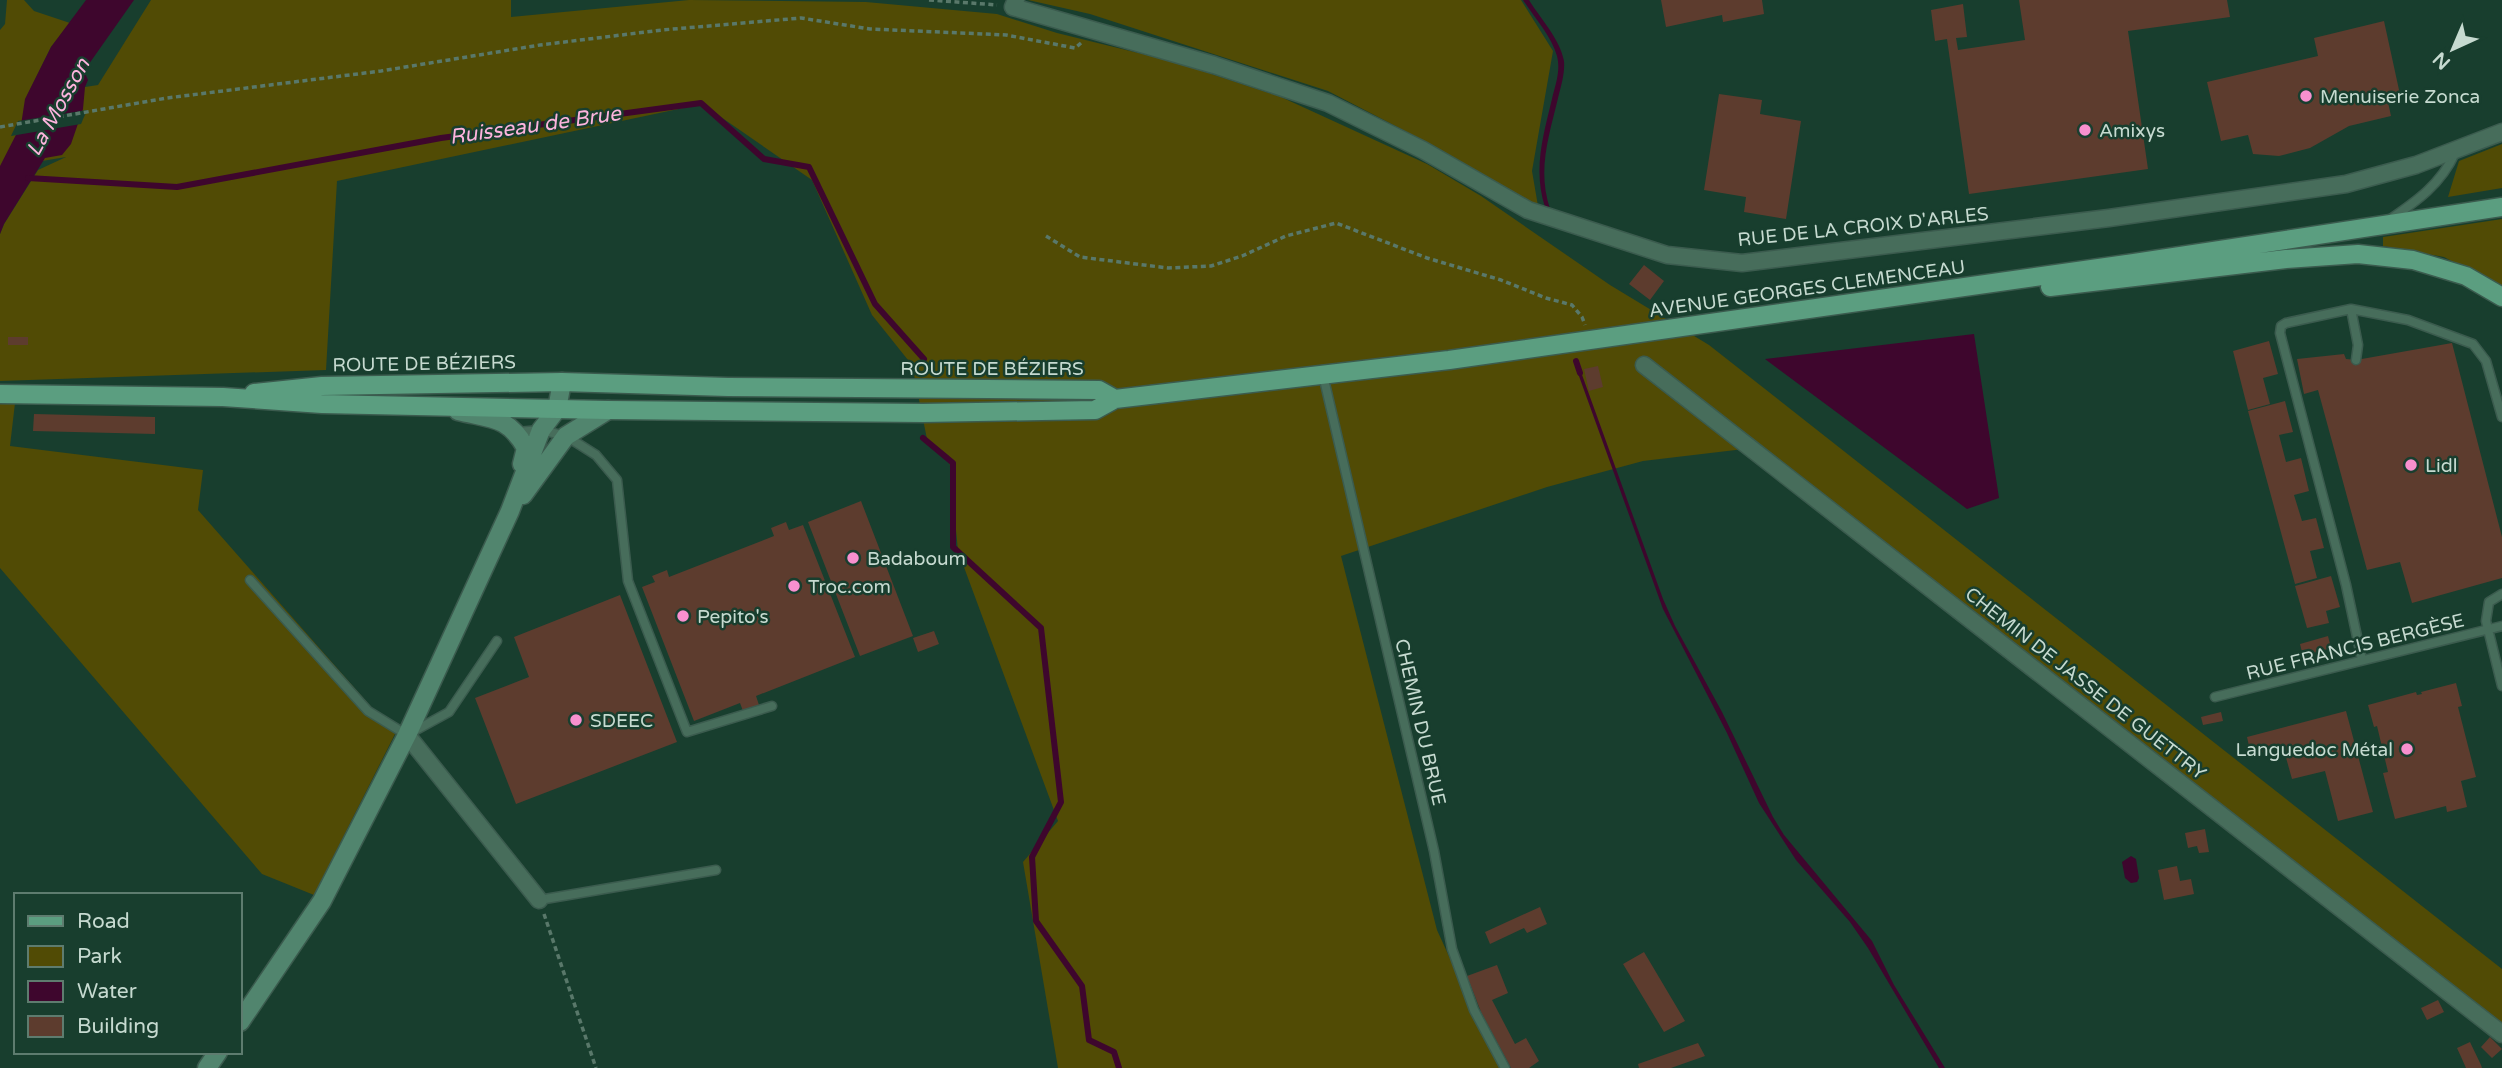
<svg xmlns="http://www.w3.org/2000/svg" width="2502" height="1068" viewBox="0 0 2502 1068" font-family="'Varela Round',sans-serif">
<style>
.green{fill:#514b05}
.water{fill:#3e062d}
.pier{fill:#183e2e}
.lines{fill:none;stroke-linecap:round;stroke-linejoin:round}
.stream{stroke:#3e062d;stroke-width:6}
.building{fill:#5d3c2e}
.lane-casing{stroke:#3b5b4e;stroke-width:11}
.street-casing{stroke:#3b5b4e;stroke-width:19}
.secondary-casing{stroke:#3b5b4e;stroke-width:21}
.primary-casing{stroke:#3b5b4e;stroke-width:21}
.path{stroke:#59786a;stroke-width:3.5;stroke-dasharray:5 3.5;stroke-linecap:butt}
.lane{stroke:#476d5b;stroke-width:8}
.street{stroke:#476d5b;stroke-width:16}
.secondary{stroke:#51856e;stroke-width:18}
.primary{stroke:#5b9e80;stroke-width:18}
.poi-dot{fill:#f790ce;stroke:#183e2e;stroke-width:2.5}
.labels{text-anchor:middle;stroke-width:5;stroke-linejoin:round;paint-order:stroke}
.poi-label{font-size:19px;fill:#c6dad0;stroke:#183e2e;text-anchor:start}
.street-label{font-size:19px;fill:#c6dad0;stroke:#183e2e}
.water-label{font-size:21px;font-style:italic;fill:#fdb4de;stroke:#183e2e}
</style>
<rect width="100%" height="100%" fill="#183e2e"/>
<path class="green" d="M7 0H24L34 11 70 23 51 47 27 96 98 85 151 0H511V17L689 0 866 2 997 14 1057 33 1175 62 1281 97 1427 164 1481 196 1610 285 1709 345 2502 969V1026L1761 447 1643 461 1547 487 1341 556 1437 930 1500 1068H1058L1023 862 1058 821 958 551 949 456 927 439 912 365 872 315 812 180 702 104 337 181 326 370 0 381V234L4 224 38 170 66 157 0 168V30L5 24Z
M1028 0H1521L1553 51 1532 171 1538 206 1434 146 1328 91 1090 14Z
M2502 144V188L2448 197 2459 161Z
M2502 219V288L2444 257 2383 246V237Z
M15 403 10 446 203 470 198 510 395 734 314 895 262 874 0 568V404Z"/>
<path class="water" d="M86 0H134L84 71 88 80 85 87 83 109 71 144 62 155 45 158 4 224 0 234V166L21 125 25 99 51 47Z
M1523 0H1529C1540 18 1560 39 1564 61 1565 73 1561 86 1558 98 1549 136 1537 170 1550 209L1545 207C1533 170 1543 136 1552 99 1555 86 1561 71 1557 56 1552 37 1534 17 1523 0Z
M1974 334 1999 498 1967 509 1765 359Z
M1575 365H1578L1581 372 1663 599 1675 626 1722 712 1773 817 1784 835 1872 941 1894 985 1945 1068H1939L1868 948 1850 922 1796 860 1759 803 1727 733 1663 609Z
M2131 856 2136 859 2139 878 2137 882 2131 883 2125 878 2122 862Z"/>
<path class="pier" d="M87 110 81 124 11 136 18 121Z"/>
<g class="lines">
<path class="stream" d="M28 178 177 187 441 138 701 103 764 159 809 167 875 304 924 359
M1576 361 1580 373
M923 438 953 463V547L1041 628 1061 802 1032 857 1036 921 1082 986 1089 1040 1114 1052 1119 1068"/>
</g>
<path class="building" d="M1661 0H1762L1764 14 1723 22 1722 15 1666 27Z
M2019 0H2227L2230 17 2128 31 2148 169 1969 194 1947 39 1935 41 1931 10 1963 4 1967 37 1956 38 1958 50 2025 40Z
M2384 21 2401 99 2388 102 2391 116 2349 126 2310 148 2279 156 2253 154 2248 135 2221 141 2207 82 2318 56 2314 38Z
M1719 94 1762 100 1760 114 1801 121 1786 219 1744 212 1746 197 1704 190Z
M1644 265 1664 281 1650 300 1629 284Z
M8 337H28V345H8Z
M2269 341 2278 374 2263 378 2270 404 2248 410 2233 351Z
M2452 343 2502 537V578L2412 603 2400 562 2367 570 2318 390 2304 394 2297 359 2344 354 2346 359 2356 360Z
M1598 366 1603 387 1589 391 1584 369Z
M2285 401 2293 432 2279 435 2286 462 2301 458 2309 491 2294 495 2302 521 2316 518 2324 548 2310 551 2317 578 2295 584 2248 411Z
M34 414 155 417V434L33 431Z
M861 501 913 636 860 656 808 522Z
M786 522 789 530 803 525 855 657 756 696 759 705 743 711 740 703 694 721 642 587 655 582 652 576 667 570 669 577 774 536 771 528Z
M2331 576 2340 607 2326 611 2329 623 2307 628 2295 586Z
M620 595 677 742 516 804 475 698 529 677 514 637Z
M934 631 939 644 918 652 913 638Z
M2328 636 2331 648 2303 656 2300 644Z
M2456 683 2462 706 2458 707 2476 777 2461 781 2467 807 2447 812 2446 806 2395 819 2383 773 2388 772 2377 726 2374 727 2368 705 2416 692 2417 695 2422 694 2421 692Z
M2346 711 2373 812 2338 821 2325 771 2292 779 2283 747 2251 755 2247 737Z
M2221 712 2223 721 2203 725 2201 717Z
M2205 829 2209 852 2199 853 2197 846 2188 848 2185 833Z
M2177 866 2180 881 2191 879 2194 894 2164 900 2158 870Z
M1540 907 1547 924 1527 933 1524 928 1490 944 1485 932Z
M1644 952 1685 1021 1664 1032 1623 964Z
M1497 965 1508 993 1492 1000 1515 1044 1526 1038 1539 1061 1529 1068H1511L1481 1012 1467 976Z
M2438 1000 2444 1012 2427 1020 2421 1008Z
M2490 1037 2502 1049 2492 1058 2481 1047Z
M2470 1042 2481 1065 2482 1068H2466L2462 1059 2457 1048Z
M1698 1043 1705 1056 1671 1068H1639L1638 1064Z"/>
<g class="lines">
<defs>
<path id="lane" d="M2389 220C2417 201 2441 184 2455 153
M2351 309 2358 345 2356 360
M1323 375 1434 851 1452 949 1474 1010 1505 1068
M517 432 541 430 566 436 596 455 617 480 628 581 687 732 772 706
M250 580 368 711 407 735 449 712 497 641
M2502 594 2489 602 2486 621 2502 686
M2362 660 2346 585 2280 333 2281 326 2286 323 2351 309 2408 320 2473 344 2486 361 2502 417
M2215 697 2502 626
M539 900 716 870"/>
<path id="street" d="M1016 0 1013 7 1214 65 1328 103 1423 150 1528 210 1667 255 1742 263 2109 218 2346 184 2416 165 2502 132
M1644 365 2502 1034
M407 735 539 900"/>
<path id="secondary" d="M458 411C491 419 508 416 526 448L522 464
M523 495 566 436 608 410
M240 1022 322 901 407 735 510 511 541 430 557 409 562 382
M207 1068 218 1052"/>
<path id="primary" d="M2050 287 2286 259 2358 254 2413 260 2466 276 2502 297
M254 393 322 386 562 382 728 387 1099 390 1115 399
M0 394 223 397 322 404 608 410 923 413 1095 410 1115 399 1449 360 2134 263 2502 207"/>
</defs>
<use href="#lane" class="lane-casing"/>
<use href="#street" class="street-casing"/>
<use href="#secondary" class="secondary-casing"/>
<use href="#primary" class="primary-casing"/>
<path class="path" d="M929 0 997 5
M0 127 167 98 381 71 540 45 662 30 801 18 870 29 1006 35 1075 48 1081 43
M1046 236 1080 257 1168 268 1211 266 1242 256 1286 236 1336 223 1427 258 1501 280 1546 298 1572 305 1582 317 1585 325
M544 914 596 1068"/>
<use href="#lane" class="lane"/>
<use href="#street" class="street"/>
<use href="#secondary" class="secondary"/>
<use href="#primary" class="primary"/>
</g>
<g class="poi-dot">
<circle cx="2306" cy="96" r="7"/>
<circle cx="2085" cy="130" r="7"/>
<circle cx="2411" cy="465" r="7"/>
<circle cx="853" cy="558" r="7"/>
<circle cx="794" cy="586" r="7"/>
<circle cx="683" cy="616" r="7"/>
<circle cx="576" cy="720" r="7"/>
<circle cx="2407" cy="749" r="7"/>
</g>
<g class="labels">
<g class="poi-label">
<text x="2320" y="103">Menuiserie Zonca</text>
<text x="2099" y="137">Amixys</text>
<text x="2425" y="472">Lidl</text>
<text x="867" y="565">Badaboum</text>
<text x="808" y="593">Troc.com</text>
<text x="697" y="623">Pepito's</text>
<text x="590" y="727">SDEEC</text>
<text x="2393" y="756" text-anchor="end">Languedoc Métal</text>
</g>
<g class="street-label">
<text transform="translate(1863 226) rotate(-6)" y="7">RUE DE LA CROIX D'ARLES</text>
<text transform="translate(1807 288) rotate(-8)" y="7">AVENUE GEORGES CLEMENCEAU</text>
<text transform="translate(424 363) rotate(-1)" y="7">ROUTE DE BÉZIERS</text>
<text x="992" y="375">ROUTE DE BÉZIERS</text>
<text transform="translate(2355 646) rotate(-14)" y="7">RUE FRANCIS BERGÈSE</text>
<text transform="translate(2086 683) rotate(38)" y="7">CHEMIN DE JASSE DE GUETTRY</text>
<text transform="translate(1421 722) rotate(77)" y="7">CHEMIN DU BRUE</text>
</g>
<g class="water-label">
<text transform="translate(58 107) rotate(-61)" y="7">La Mosson</text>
<text transform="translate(535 125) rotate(-8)" y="7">Ruisseau de Brue</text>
</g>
</g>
<rect x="14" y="893" width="228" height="161" fill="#183e2e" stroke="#5e7c6f" stroke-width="2"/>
<rect x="28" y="916" width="35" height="10" fill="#5b9e80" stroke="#5e7c6f" stroke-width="2"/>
<text x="77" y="928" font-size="21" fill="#c6dad0">Road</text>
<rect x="28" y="946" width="35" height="21" fill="#514b05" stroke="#5e7c6f" stroke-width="2"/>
<text x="77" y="963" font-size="21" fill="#c6dad0">Park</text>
<rect x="28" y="981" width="35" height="21" fill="#3e062d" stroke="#5e7c6f" stroke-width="2"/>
<text x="77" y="998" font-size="21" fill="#c6dad0">Water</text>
<rect x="28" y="1016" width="35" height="21" fill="#5d3c2e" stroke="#5e7c6f" stroke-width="2"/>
<text x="77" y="1033" font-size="21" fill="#c6dad0">Building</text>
<g transform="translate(2453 49) rotate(224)" stroke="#183e2e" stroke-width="5" paint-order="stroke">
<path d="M0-5L12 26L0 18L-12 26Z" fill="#c6dad0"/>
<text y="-10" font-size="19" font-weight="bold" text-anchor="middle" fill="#c6dad0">N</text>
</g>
</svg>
